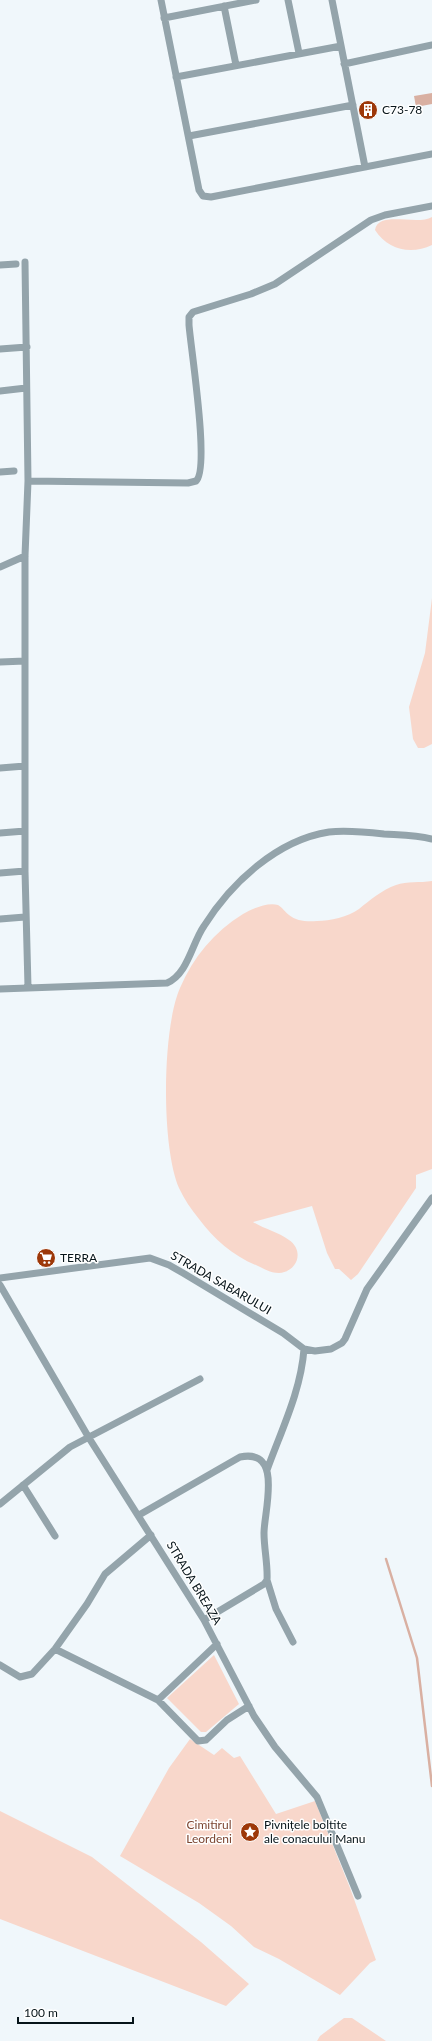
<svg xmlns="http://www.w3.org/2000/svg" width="432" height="2041" viewBox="0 0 432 2041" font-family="Lato,sans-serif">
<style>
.green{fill:#f8d7cb}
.water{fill:#d9b0a2}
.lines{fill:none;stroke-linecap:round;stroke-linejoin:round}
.stream{stroke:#d9b0a2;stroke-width:2.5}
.minor{stroke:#94a4ab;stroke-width:7}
.labels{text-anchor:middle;stroke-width:3;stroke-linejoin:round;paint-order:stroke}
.poi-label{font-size:12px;fill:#061419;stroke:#fff;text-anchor:start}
.street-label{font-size:12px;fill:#061419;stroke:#fff}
.park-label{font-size:12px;fill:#7c4531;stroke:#fff}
</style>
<rect width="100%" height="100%" fill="#f0f7fb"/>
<path class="green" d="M432 217V245C411 255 388 250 375 230 378 210 417 226 432 217Z
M432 598V744L424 748H418L413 739 409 707 425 653Z
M432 881V1169L416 1175V1188L358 1274 351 1280 339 1269H335L327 1253 312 1206 253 1222C264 1229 278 1232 289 1240 305 1251 297 1272 279 1273 271 1273 264 1269 258 1266 233 1256 215 1240 199 1219 191 1209 184 1199 179 1188 161 1146 162 1029 180 988 193 957 214 932 243 914 252 909 267 902 278 905 282 907 285 912 289 915 296 921 307 922 317 921 330 921 348 917 359 909 370 900 382 890 396 885 407 881 420 883 432 881Z
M214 1655 239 1704 206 1732H201L167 1698Z
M190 1739 214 1755 222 1748 234 1758 240 1756 276 1814 315 1801 350 1888 376 1960 370 1963 340 1995 279 1959 254 1947 231 1926 199 1903 120 1856 169 1768Z
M0 1811 92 1857 201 1942 249 1984 226 2006 0 1919Z
M344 2018H352L386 2041H317L320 2036Z"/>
<path class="water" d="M432 93V104L416 107 414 96Z"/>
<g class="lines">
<path class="stream" d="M386 1559 417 1658 432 1786"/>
<path class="minor" d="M161 0 199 190 203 196 211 197 432 154
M288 0 299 53
M332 0 365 167
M224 6 236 65
M164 18 256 0
M344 64 432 45
M176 77 341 46
M189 136 353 105
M25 262 28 481 25 556V871L28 987
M0 265 16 264
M0 349 27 347
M0 391 26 388
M0 472 14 471
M28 481 188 483 196 481C210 469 191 350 189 325V317L193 312 251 294 275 284 371 220 385 215 432 206
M0 567 25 556
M0 662 25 661
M0 768 25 766
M0 833 25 831
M0 873 25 871
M0 919 25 917
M0 989 167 983C188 974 192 943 204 926 231 883 277 840 329 832 347 830 366 832 384 834 400 835 417 835 432 839
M0 1278 150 1258 169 1265 183 1273 283 1333 304 1349 315 1351 331 1349 342 1343 345 1339 367 1289 432 1198
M0 1285 89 1438 204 1620 254 1716 275 1747 317 1797 358 1896
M267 1470C281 1431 301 1391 304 1349
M23 1485 55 1536
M0 1504 70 1447 200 1379
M139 1515 240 1457C284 1448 264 1511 264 1533 264 1549 268 1565 267 1580L264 1584 204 1620
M267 1580 276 1609 293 1642
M55 1649 158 1700 198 1741 206 1740 227 1720 249 1706
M0 1665 20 1677 32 1674 55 1649 87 1604 105 1574 151 1535
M158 1700 217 1644"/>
</g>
<defs>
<symbol id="building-disc" viewBox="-11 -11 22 22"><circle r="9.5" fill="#9d3809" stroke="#fff"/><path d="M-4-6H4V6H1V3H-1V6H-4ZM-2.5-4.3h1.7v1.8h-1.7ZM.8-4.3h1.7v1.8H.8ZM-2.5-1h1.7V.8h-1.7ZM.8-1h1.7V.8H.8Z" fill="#fff"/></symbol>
<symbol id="supermarket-disc" viewBox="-11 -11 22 22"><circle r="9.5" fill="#9d3809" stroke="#fff"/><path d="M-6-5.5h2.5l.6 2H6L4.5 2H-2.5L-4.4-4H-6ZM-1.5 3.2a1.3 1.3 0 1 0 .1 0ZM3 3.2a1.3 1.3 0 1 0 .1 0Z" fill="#fff"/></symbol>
<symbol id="sight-disc" viewBox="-11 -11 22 22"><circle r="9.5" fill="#9d3809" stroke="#fff"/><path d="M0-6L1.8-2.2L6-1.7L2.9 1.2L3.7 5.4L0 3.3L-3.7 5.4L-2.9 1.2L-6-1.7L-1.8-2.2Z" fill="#fff"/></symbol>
</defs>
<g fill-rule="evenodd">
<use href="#building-disc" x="357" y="99" width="22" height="22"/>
<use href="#supermarket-disc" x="35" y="1247" width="22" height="22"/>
<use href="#sight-disc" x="239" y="1821" width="22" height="22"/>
</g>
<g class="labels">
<g class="poi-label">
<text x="382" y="114">C73-78</text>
<text x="60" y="1262">TERRA</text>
<text x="264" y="1829">Pivnițele boltite<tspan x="264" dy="14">ale conacului Manu</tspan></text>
</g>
<g class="street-label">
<text transform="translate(221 1283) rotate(30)" y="4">STRADA SABARULUI</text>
<text transform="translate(194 1583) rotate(59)" y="4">STRADA BREAZA</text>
</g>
<g class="park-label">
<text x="209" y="1829">Cimitirul<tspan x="209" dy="14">Leordeni</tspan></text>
</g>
</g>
<path d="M18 2017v6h115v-6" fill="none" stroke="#061419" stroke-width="2"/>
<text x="24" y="2017" font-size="12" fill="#061419" stroke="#ffffff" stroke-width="3" paint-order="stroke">100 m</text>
</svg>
